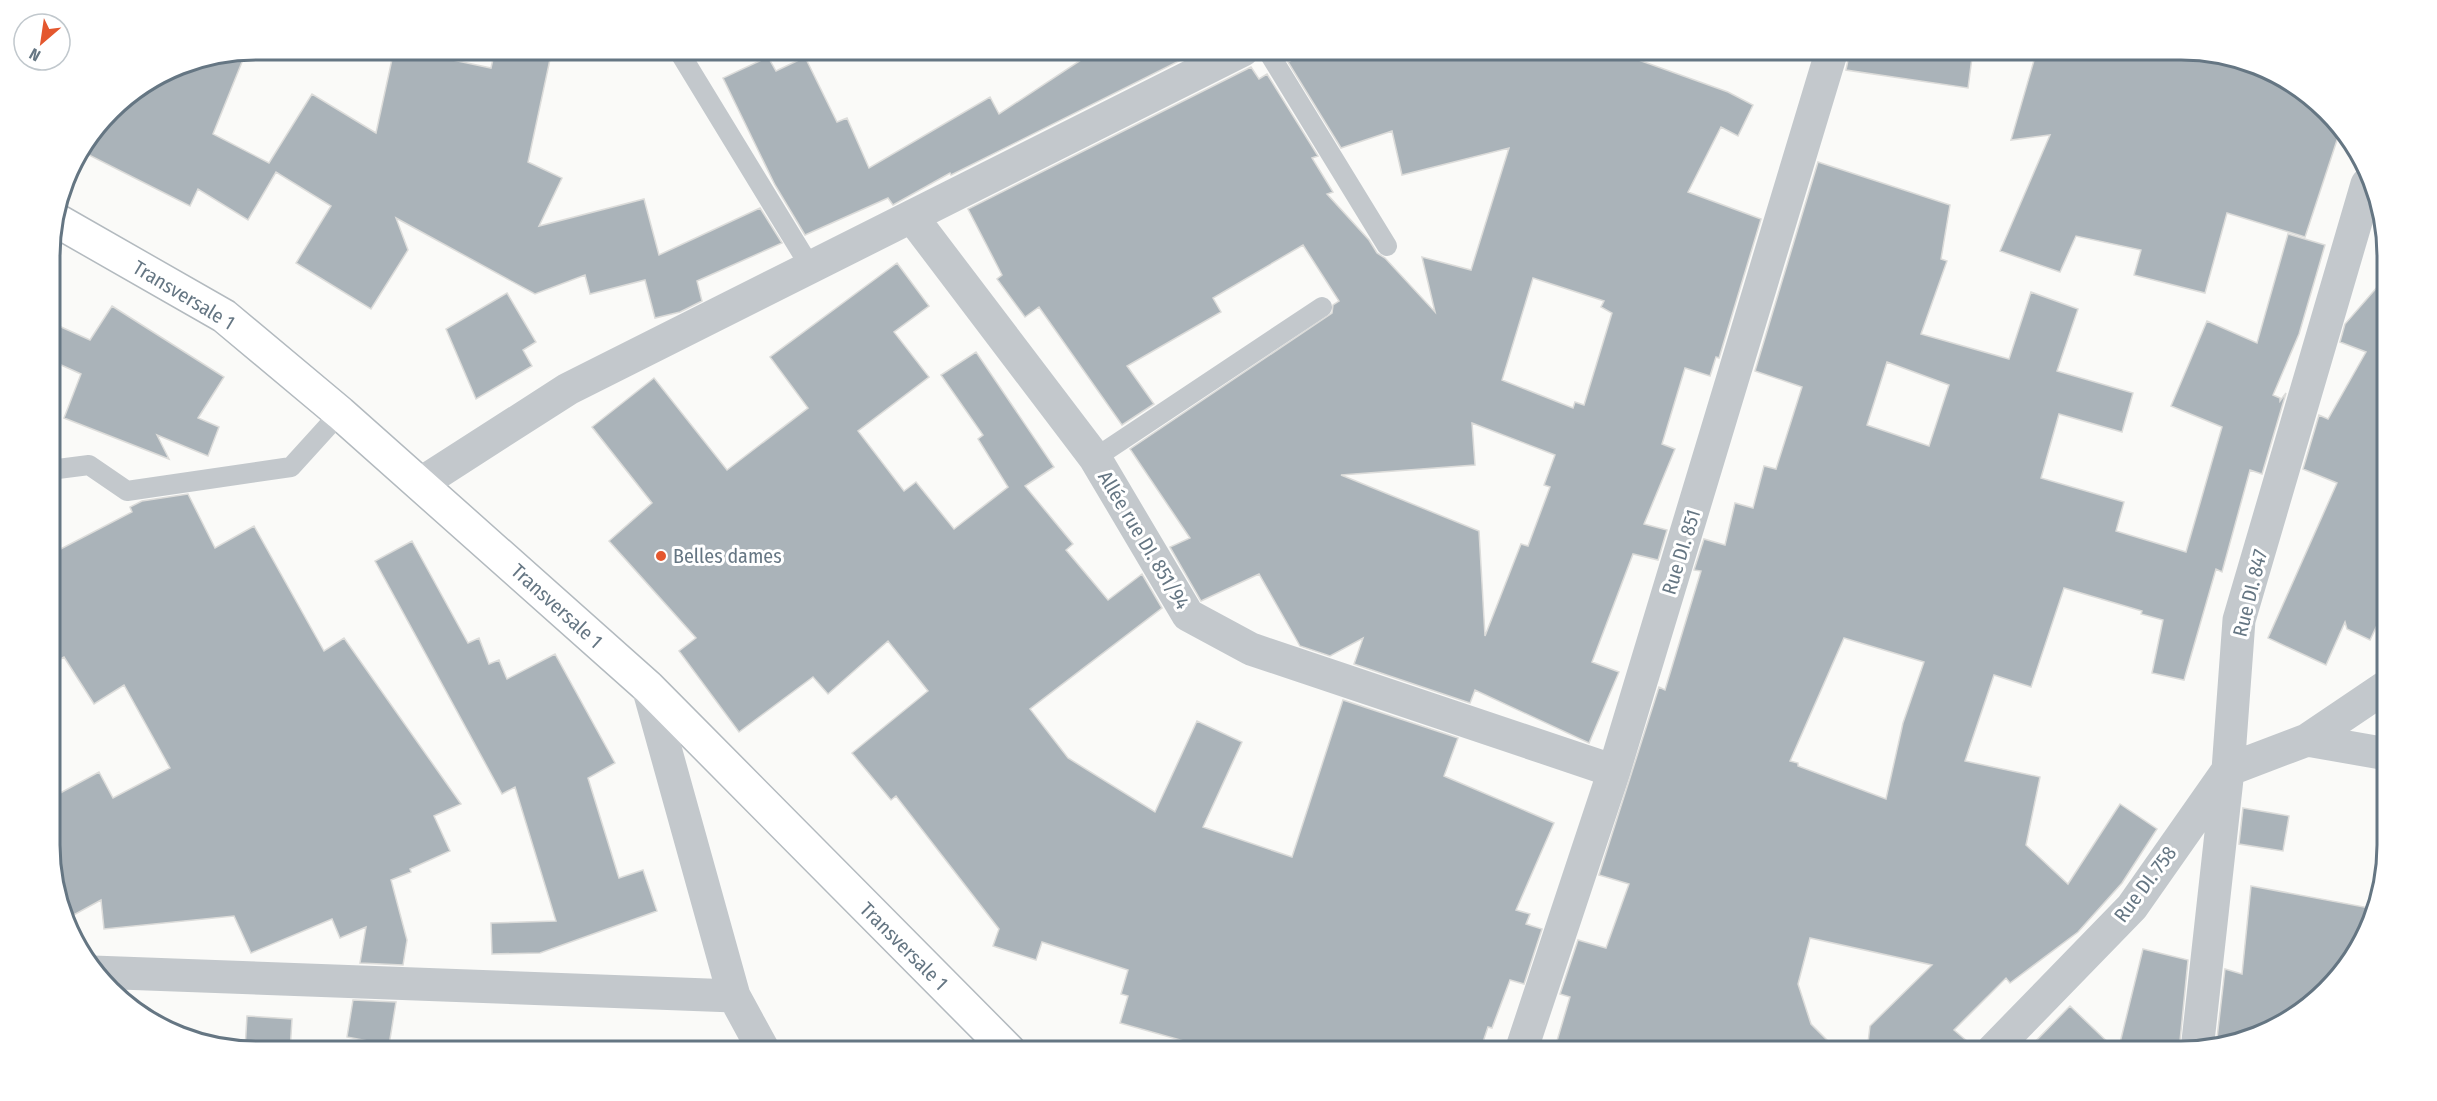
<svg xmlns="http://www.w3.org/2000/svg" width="2437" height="1101" viewBox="0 0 2437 1101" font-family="'Fira Sans Condensed',sans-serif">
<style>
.building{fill:#aab3b9;stroke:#dcdcda;stroke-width:1.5;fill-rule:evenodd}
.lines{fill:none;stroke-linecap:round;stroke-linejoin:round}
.secondary-casing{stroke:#b3babf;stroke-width:36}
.lane{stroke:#c3c8cc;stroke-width:20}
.street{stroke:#c3c8cc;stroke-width:33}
.secondary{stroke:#fff;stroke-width:33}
.poi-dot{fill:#e4572e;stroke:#fff;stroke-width:2}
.labels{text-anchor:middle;stroke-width:6;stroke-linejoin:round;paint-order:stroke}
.street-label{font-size:20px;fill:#657683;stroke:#fff}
.poi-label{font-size:20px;fill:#657683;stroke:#fff;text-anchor:start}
.rim{fill:none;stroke:#657683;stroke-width:3}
</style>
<rect width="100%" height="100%" fill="#fafaf8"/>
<path class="building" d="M394 50H406L491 68 495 50H552L528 162 562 178 539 226 644 199 659 255 760 208 782 243 697 281 702 301 680 312 655 318 645 280 590 294 585 275 535 294 396 218 408 250 371 309 296 263 331 206 276 172 248 220 198 189 190 206 81 151 121 100 177 65 246 52 213 134 269 163 312 94 376 133Z
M1096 50H1181L1185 58 951 175 950 173 893 205 888 198 805 235 775 185 723 78 768 57 776 71 805 57 837 122 847 118 869 168 990 97 999 114Z
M1309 50H1635L1633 58 1728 92 1753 105 1738 136 1721 127 1688 192 1761 219 1719 358 1716 357 1710 376 1685 368 1662 444 1675 449 1644 524 1667 530 1658 560 1633 554 1592 662 1619 672 1589 743 1475 690 1470 703 1354 664 1363 638 1330 656 1300 646 1259 574 1201 601 1170 547 1190 538 1130 449 1332 313 1333 305 1339 301 1303 245 1213 298 1221 312 1127 366 1154 404 1122 425 1039 307 1025 317 997 279 1002 275 968 209 1251 67 1259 79 1267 74 1318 156 1312 158 1333 192 1327 194 1369 240 1377 253 1385 258 1435 312 1422 257 1471 270 1509 148 1402 175 1392 131 1341 148 1288 62ZM1533 278 1604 301 1601 307 1612 313 1584 405 1575 402 1573 408 1502 380ZM1472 423 1555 455 1544 485 1550 487 1528 546 1521 544 1485 636 1479 531 1341 475 1475 465Z
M1850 50H1973L1968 88 1846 70Z
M2037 50H2181L2260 65 2341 128 2305 237 2227 213 2205 293 2134 275 2141 250 2076 236 2060 272 2000 251 2050 135 2011 140Z
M1818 162 1950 205 1941 259 1947 261 1921 334 2009 359 2031 292 2078 309 2057 371 2133 393 2122 432 2059 414 2041 478 2124 502 2116 531 2186 552 2222 427 2171 406 2207 321 2257 343 2288 234 2325 245 2299 334 2273 395 2280 398V401L2286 393 2262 474 2250 470 2222 572 2216 569 2184 680 2152 673 2163 620 2141 614 2142 611 2064 588 2031 687 1994 675 1965 761 2040 777 2026 845 2068 884 2120 804 2157 829 2122 883 2078 932 2010 983 2006 978 1954 1030 1974 1047V1051H1867L1870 1026 1932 965 1810 938 1798 984 1811 1024 1838 1051H1554L1570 997 1560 994 1578 940 1606 948 1629 884 1599 875 1659 687 1665 690 1701 571 1694 570 1704 539 1725 545 1735 503 1753 508 1764 466 1776 469 1802 387 1755 371ZM1887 362 1949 385 1929 446 1867 425ZM1844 638 1924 662 1903 723 1886 799 1798 766V763L1790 761Z
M897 263 929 306 894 332 929 377 858 431 904 491 916 482 954 529 1008 487 978 439 983 435 941 375 976 352 1054 467 1025 486 1073 544 1066 550 1108 600 1142 574 1162 608 1030 709 1068 758 1155 812 1197 721 1242 742 1203 827 1292 857 1343 700 1458 738 1444 776 1554 823 1516 910 1530 914 1526 924 1542 929 1524 984 1510 980 1492 1028 1488 1027 1480 1051H1219L1120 1023 1128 996 1121 994 1128 970 1042 942 1036 960 993 946 999 929 896 796 891 800 852 753 928 691 888 641 828 694 813 677 739 732 679 651 696 638 609 541 652 503 592 427 654 378 727 470 808 408 770 357Z
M2386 277 2387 604 2370 640 2347 629 2345 622 2326 665 2268 638 2337 483 2303 469 2319 415 2328 419 2366 352 2340 342 2345 324Z
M507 293 536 342 523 350 532 366 476 399 446 329Z
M112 306 224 377 198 418 219 427 208 456 157 435 169 459 64 418 81 374 50 360V322L90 340Z
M188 494 215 548 254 526 324 651 344 638 461 804 434 816 450 851 410 869 411 872 391 880 407 940 403 965 360 963 366 927 340 938 332 919 251 953 234 916 104 929 101 900 70 917 51 872V798L99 772 113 798 170 768 124 685 94 704 64 657 51 664V554L132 512 130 507 142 501Z
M412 541 468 643 479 638 489 664 499 660 507 679 555 654 615 763 588 778 619 878 643 870 657 911 540 953 492 954 491 923 556 921 515 787 502 794 375 561Z
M2243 808 2289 816 2283 851 2239 844Z
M2251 886 2375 909 2372 924 2306 1009 2248 1040 2216 1047 2225 969 2242 974Z
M2143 949 2188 960 2179 1051H2118Z
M353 1000 396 1002 389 1045 347 1037Z
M2070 1006 2117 1051H2026Z
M247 1016 292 1019 290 1051 245 1049Z"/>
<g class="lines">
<defs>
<path id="secondary" d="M56 220 224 316 340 413 648 687 1009 1051"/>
</defs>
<use href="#secondary" class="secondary-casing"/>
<path class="lane" d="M678 50 811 268
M1267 50 1387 246
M1095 458 1322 307
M50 470 89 465 127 491 291 467 340 413"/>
<path class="street" d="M912 217 1095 458 1188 615 1251 649 1614 771
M420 484 568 389 1243 50
M648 687 734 996 764 1051
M2307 740 2387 754
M93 972 734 996
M2197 1050 2228 770 2239 620 2367 184
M1521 1051 1614 771 1832 50
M1992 1051 2132 907 2228 770 2307 740 2387 686"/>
<use href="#secondary" class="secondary"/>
</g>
<circle class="poi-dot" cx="661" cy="556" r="6"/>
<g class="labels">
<g class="street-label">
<text transform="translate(184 295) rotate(31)" y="7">Transversale 1</text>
<text transform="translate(1144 540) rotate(59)" y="7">Allée rue DI. 851/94</text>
<text transform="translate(1681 552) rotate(-73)" y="7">Rue DI. 851</text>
<text transform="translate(2250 593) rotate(-76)" y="7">Rue DI. 847</text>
<text transform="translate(557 606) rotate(42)" y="7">Transversale 1</text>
<text transform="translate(2145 884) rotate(-53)" y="7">Rue DI. 758</text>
<text transform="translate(904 946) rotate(45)" y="7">Transversale 1</text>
</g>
<g class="poi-label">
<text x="673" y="563">Belles dames</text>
</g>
</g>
<path d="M0 0H2437V1101H0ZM256 60H2181A196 196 0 0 1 2377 256V845A196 196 0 0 1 2181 1041H256A196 196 0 0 1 60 845V256A196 196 0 0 1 256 60Z" fill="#fff" fill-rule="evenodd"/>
<path class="rim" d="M256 60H2181A196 196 0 0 1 2377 256V845A196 196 0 0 1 2181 1041H256A196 196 0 0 1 60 845V256A196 196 0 0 1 256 60Z"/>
<g transform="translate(42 42) rotate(209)"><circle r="28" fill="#ffffff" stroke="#c1c8cd" stroke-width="1.5"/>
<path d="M0-4.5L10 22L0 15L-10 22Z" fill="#e4572e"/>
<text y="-9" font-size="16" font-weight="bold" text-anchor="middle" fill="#657683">N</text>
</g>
</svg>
